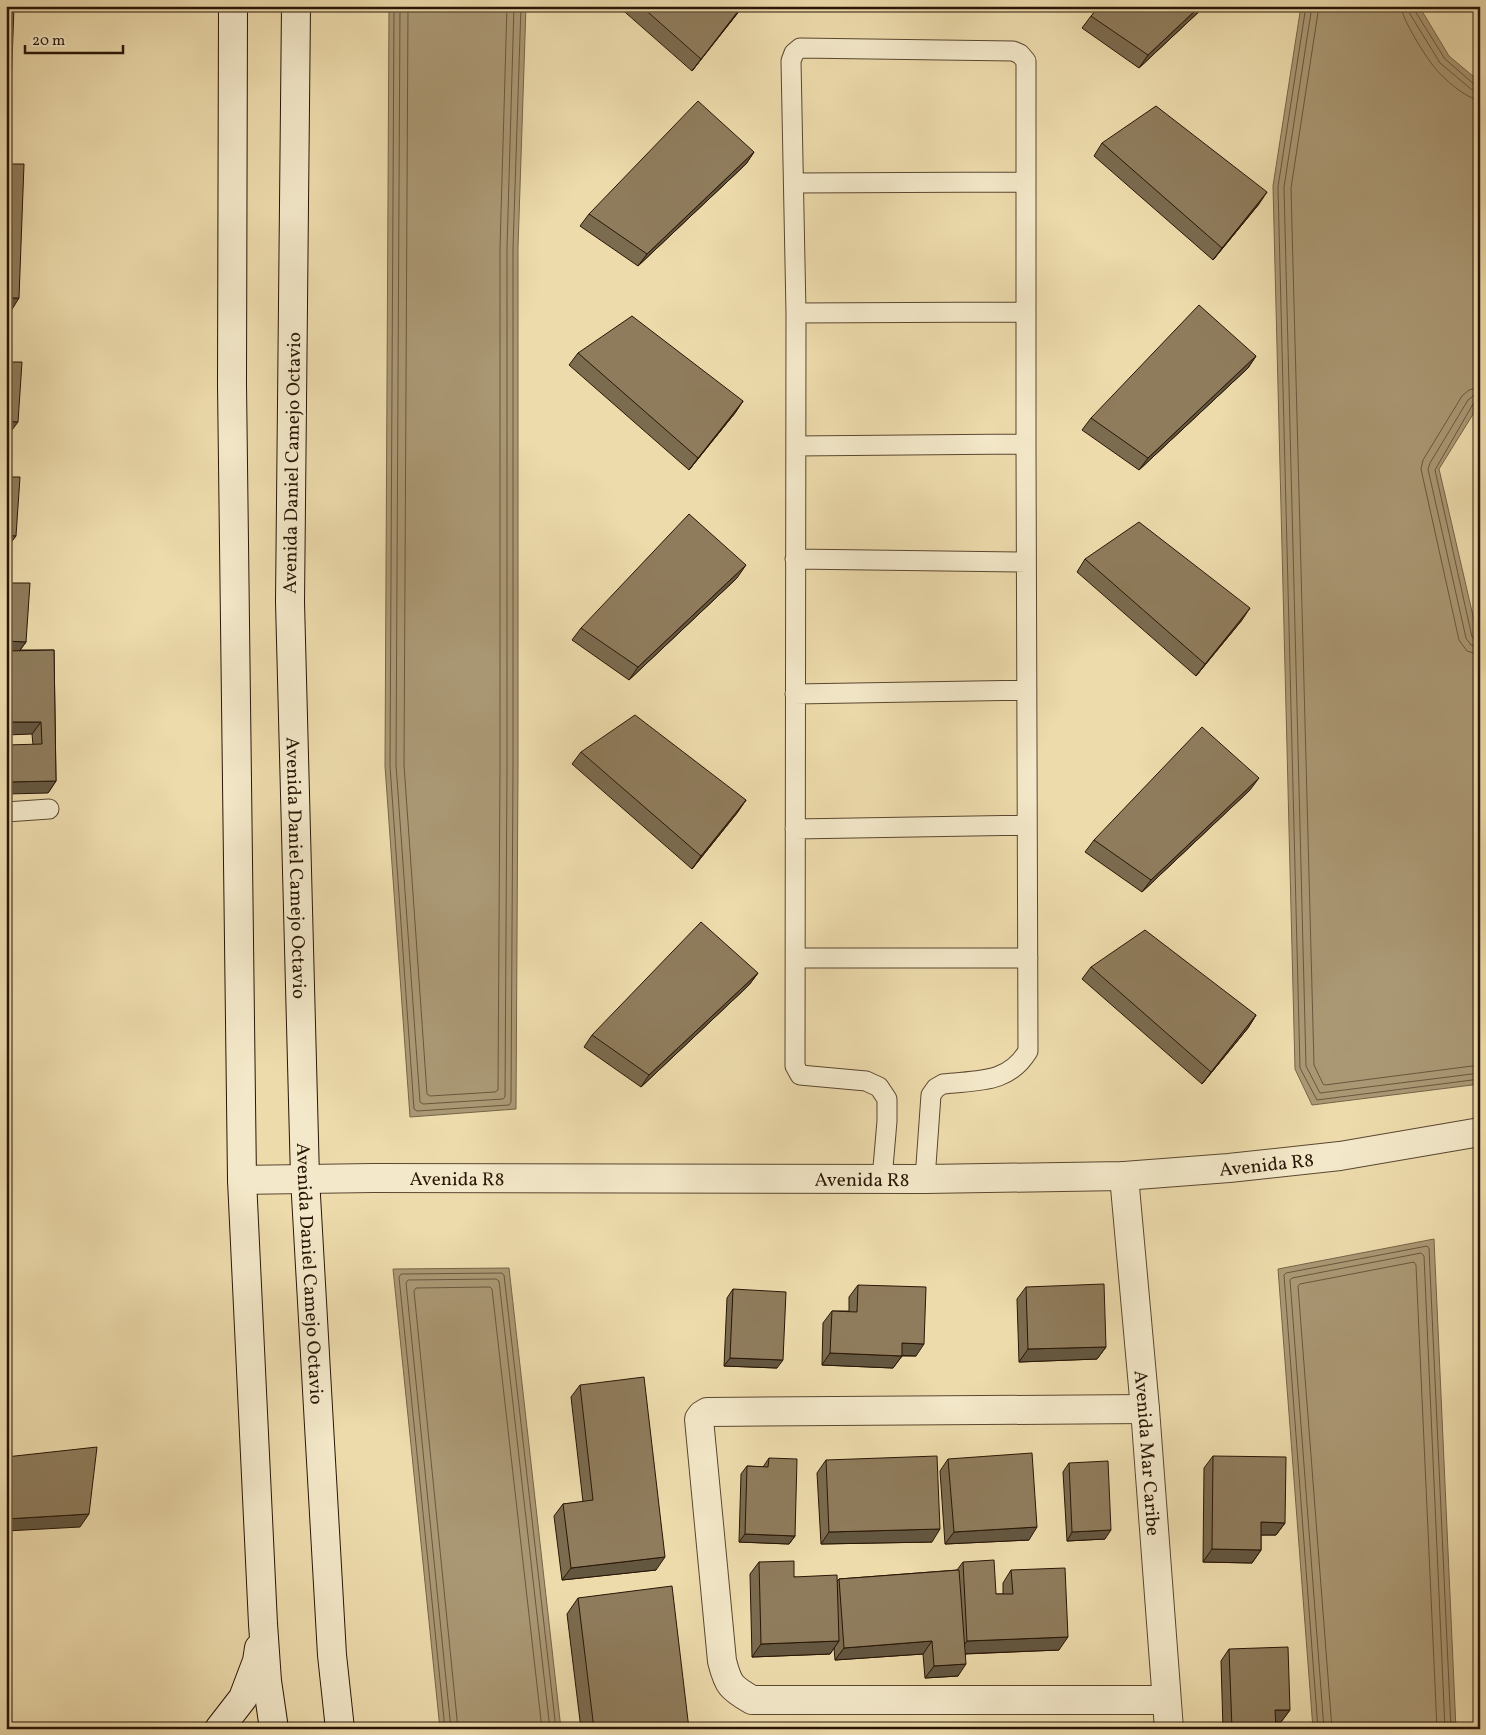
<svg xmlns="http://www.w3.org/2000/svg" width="1486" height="1735" viewBox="0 0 1486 1735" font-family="Vollkorn,serif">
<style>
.water{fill:#aa9874;stroke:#766448}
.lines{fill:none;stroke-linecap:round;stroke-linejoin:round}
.shore{stroke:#6a573d;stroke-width:1}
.lane-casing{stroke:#5a4730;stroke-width:21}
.street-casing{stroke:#5a4730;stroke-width:30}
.secondary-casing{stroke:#291606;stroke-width:30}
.lane{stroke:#f3e8c9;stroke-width:19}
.street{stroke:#f3e8c9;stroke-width:28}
.secondary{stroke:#f3e8c9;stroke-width:28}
.wall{fill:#7b6b4f;stroke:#291606}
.shaded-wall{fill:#645740;stroke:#291606}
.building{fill:#8f7c5c;stroke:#291606}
.labels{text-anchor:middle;stroke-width:5;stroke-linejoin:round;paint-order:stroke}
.street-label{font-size:19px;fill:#291606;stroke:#f3e8c9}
</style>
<rect width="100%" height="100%" fill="#eddbac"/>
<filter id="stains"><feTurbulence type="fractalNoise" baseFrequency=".004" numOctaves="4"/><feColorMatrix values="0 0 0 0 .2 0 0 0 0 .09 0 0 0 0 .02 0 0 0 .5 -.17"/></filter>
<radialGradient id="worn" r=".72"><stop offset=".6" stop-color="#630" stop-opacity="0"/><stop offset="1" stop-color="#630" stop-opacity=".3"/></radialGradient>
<path class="water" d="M389 6H526L518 248V766L516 1109 410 1117 385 766Z
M1301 6H1419L1449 56 1480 82V403L1439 469 1480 646V1084L1312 1105 1295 1069 1273 186Z
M1434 1239 1456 1729H1313L1278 1269Z
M509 1268 561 1729H440L393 1269Z"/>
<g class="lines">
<path class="shore" d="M394 6 390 766 414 1109 417 1111 509 1105 511 1102 513 766V248L521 6
M400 6 396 765 420 1102 423 1104 503 1099 505 1097 507 766V248L514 6
M408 6 404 765 427 1094 430 1096 495 1092 498 1090 500 766V248L507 6
M1306 6 1278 187 1300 1068 1317 1100 1480 1079
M1312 6 1284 187 1306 1066 1320 1093 1480 1073
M1319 6 1291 188 1314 1065 1323 1084 1325 1085 1480 1065
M1401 6C1401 18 1427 59 1435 68 1444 79 1466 99 1480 100
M1409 6 1410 14 1440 63 1471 89 1480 92
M1415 6V11L1445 59 1475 85 1480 86
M1480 387 1469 390 1462 396 1423 460 1421 469 1459 640 1467 651 1480 655
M1480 395 1473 396 1468 400 1430 463 1428 469 1466 638 1471 645 1480 647
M1480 401 1473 404 1435 470 1472 637 1475 640 1480 641
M445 1729 399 1277 401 1274 502 1273 504 1275 556 1729
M451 1729 406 1283 408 1280 496 1279 499 1281 550 1729
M458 1729 414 1291 416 1288 490 1287 492 1289 542 1729
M1318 1729 1284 1275 1286 1273 1427 1246 1429 1248 1451 1729
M1324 1729 1290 1280 1292 1278 1421 1253 1424 1256 1445 1729
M1332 1729 1298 1286 1300 1284 1414 1262 1416 1265 1437 1729"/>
<defs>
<path id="lane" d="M794 183 1025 182
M796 313 1026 312
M796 446 1026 444
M795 559 1026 562
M795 694 1027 690
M6 812 49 809
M795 829 1027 825
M795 958H1028
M882 1179 887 1121V1099L879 1087 866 1081 800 1075 795 1066 796 313 791 61 794 53 800 48 1013 51 1020 54 1026 61V444L1028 1051C1008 1084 978 1080 943 1084L936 1088 931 1095 925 1179"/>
<g id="street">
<path id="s1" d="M1124 1176 1145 1409 1169 1729"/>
<path id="s2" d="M242 1180 373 1178 925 1179 1124 1176 1229 1168 1340 1156 1480 1132"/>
<path d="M1145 1409 707 1412 702 1415 699 1419 722 1661C728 1685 731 1688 752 1700H1166"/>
</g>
<g id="secondary">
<path d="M233 6 232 384 242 1180 263 1624 267 1681 274 1729"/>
<path id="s3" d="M296 6 290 602 305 1178 332 1655 340 1729"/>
<path d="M219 1729 243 1698 257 1661 259 1648"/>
</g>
</defs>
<use href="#lane" class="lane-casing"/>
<use href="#street" class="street-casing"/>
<use href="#secondary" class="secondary-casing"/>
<use href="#lane" class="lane"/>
<use href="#street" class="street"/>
<use href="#secondary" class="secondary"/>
</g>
<path class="wall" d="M618 6H743L692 71Z
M1100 6H1205L1139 68 1082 28 1091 16Z
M1102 143 1259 204 1213 260 1094 156Z
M754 152 746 164 638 266 580 226 589 214Z
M578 353 743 401 735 413 689 470 569 365Z
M1256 356 1248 368 1139 470 1082 430 1091 418Z
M1085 559 1242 620 1196 676 1077 572Z
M737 578 629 680 572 640 581 628Z
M6 583 26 642 20 650H54L56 781 48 793 33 745 32 734Z
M581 752 746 800 737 813 692 869 572 764Z
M1250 790 1142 892 1085 852 1094 840Z
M1091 967 1256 1015 1248 1028 1202 1084 1082 979Z
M758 973 749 985 641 1087 584 1047 592 1035Z
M858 1285 916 1356H902L893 1368 822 1365 823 1323 832 1311H849V1297Z
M1026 1287 1106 1347 1097 1359 1019 1362 1017 1299Z
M733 1289 777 1368 724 1366 727 1298Z
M1480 1298V1327H1476L1475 1305Z
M580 1385 656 1570 562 1580 554 1516 563 1504 583 1502 571 1397Z
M1213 1456 1285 1523 1276 1535H1261V1550L1252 1563 1203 1562 1204 1468Z
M769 1458 795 1536 789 1544 739 1542 741 1474 747 1466 763 1467Z
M948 1459 1029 1540 945 1544 940 1471Z
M826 1460 932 1542 821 1544 817 1473Z
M1069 1463 1105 1539 1067 1541 1063 1472Z
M759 1562 794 1577 837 1581 839 1579 957 1570 963 1562 996 1594H1003V1583L1011 1570 1059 1650 966 1654 958 1676 925 1678 923 1654 835 1660 834 1648 830 1654 752 1657 750 1574Z
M578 1598 689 1729H581L567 1614Z
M1229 1649 1290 1710 1281 1722H1276V1729H1223L1221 1661Z"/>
<path class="shaded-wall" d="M743 6 737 14 692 71 701 59Z
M1200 6H1205L1139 68 1148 55Z
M754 152 746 164 638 266 647 254Z
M1267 192 1259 204 1213 260 1222 248Z
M6 298H19L11 311H6Z
M1256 356 1248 368 1139 470 1148 458Z
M743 401 735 413 689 470 698 458Z
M6 421 18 422 9 434H6Z
M6 535 16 536 7 548H6Z
M746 565 737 578 629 680 638 667Z
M1250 608 1242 620 1196 676 1205 664Z
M6 641 26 642 17 654H6Z
M6 722H41L32 734 6 735Z
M1259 778 1250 790 1142 892 1151 880Z
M56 781 48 793 6 794V782Z
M746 800 737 813 692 869 701 856Z
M758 973 749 985 641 1087 649 1075Z
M1256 1015 1248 1028 1202 1084 1211 1072Z
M1480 1322V1327H1476Z
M902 1343 924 1344 916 1356 893 1355Z
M1106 1347 1097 1359 1019 1362 1028 1349Z
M830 1353 902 1356 893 1368 822 1365Z
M730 1358 783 1360 777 1368 724 1366Z
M89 1514 80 1527 6 1531V1519Z
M1261 1522 1285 1523 1276 1535H1252Z
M1037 1527 1029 1540 945 1544 954 1532Z
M940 1529 932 1542 821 1544 829 1532Z
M1111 1530 1105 1539 1067 1541 1072 1532Z
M745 1534 795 1536 789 1544 739 1542Z
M1212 1549 1261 1550 1252 1563 1203 1562Z
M665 1557 656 1570 562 1580 571 1568Z
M1068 1637 1059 1650 958 1654 967 1641Z
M839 1641 830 1654 752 1657 761 1644Z
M932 1641 923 1654 835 1660 844 1648Z
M966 1664 958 1676 925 1678 934 1666Z
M1275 1710H1290L1281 1722H1267Z"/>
<path class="building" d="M6 6H14L10 118H6Z
M641 6H742L701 59Z
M1100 6H1200L1148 55 1091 16Z
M698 101 754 152 647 254 589 214Z
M1156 106 1267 192 1222 248 1102 143Z
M6 164H24L19 298H6Z
M1199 305 1256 356 1148 458 1091 418Z
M632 316 743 401 698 458 578 353Z
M6 362H22L18 422 6 421Z
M6 477H20L16 536 6 535Z
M689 514 746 565 638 667 581 628Z
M1139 522 1250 608 1205 664 1085 559Z
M6 583H30L26 642 6 641Z
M54 650 56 781 6 782V745L42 744 41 722H6V651Z
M635 715 746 800 701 856 581 752Z
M1202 727 1259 778 1151 880 1094 840Z
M701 922 758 973 649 1075 592 1035Z
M1145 930 1256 1015 1211 1072 1091 967Z
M1104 1284 1106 1347 1028 1349 1026 1287Z
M858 1285 926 1287 924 1344 902 1343V1356L830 1353 832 1311 857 1312Z
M733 1289 786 1292 783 1360 730 1358Z
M644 1377 665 1557 571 1568 563 1504 593 1500 580 1385Z
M97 1447 89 1514 6 1519V1457Z
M1032 1453 1037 1527 954 1532 948 1459Z
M937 1456 940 1529 829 1532 826 1460Z
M1213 1456 1286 1457 1285 1523 1261 1522V1550L1212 1549Z
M769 1458 797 1459 795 1536 745 1534 747 1466 768 1467Z
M1108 1461 1111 1530 1072 1532 1069 1463Z
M994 1560 996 1594H1013L1011 1570 1065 1568 1068 1637 967 1641 963 1562Z
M794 1561V1577L837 1575 839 1641 761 1644 759 1562Z
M959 1570 966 1664 934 1666 932 1641 844 1648 839 1579Z
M672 1586 689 1729H594L578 1598Z
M1288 1647 1290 1710H1275L1276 1729H1232L1229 1649Z"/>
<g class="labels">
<g class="street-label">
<text transform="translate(291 463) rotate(-89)" y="7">Avenida Daniel Camejo Octavio</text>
<text dy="7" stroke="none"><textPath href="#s3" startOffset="862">Avenida Daniel Camejo Octavio</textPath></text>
<text dy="7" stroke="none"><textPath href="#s2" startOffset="1025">Avenida R8</textPath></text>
<text dy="7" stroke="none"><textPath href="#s2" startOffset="215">Avenida R8</textPath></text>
<text dy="7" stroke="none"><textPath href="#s2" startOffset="620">Avenida R8</textPath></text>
<text dy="7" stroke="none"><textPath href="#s3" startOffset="1268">Avenida Daniel Camejo Octavio</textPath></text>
<text dy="7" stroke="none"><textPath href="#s1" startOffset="278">Avenida Mar Caribe</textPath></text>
</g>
</g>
<rect width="1486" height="1735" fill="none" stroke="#eddbac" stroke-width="25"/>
<rect x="8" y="8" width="1471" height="1720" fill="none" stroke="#291606" stroke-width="2.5"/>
<rect x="12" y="12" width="1461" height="1710" fill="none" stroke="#291606"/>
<path d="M25 45v8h98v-8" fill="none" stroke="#291606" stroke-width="2.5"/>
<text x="32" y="45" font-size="15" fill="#291606" stroke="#f3e8c9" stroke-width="4" paint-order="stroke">20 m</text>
<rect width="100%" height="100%" filter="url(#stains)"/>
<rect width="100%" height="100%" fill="url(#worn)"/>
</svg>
